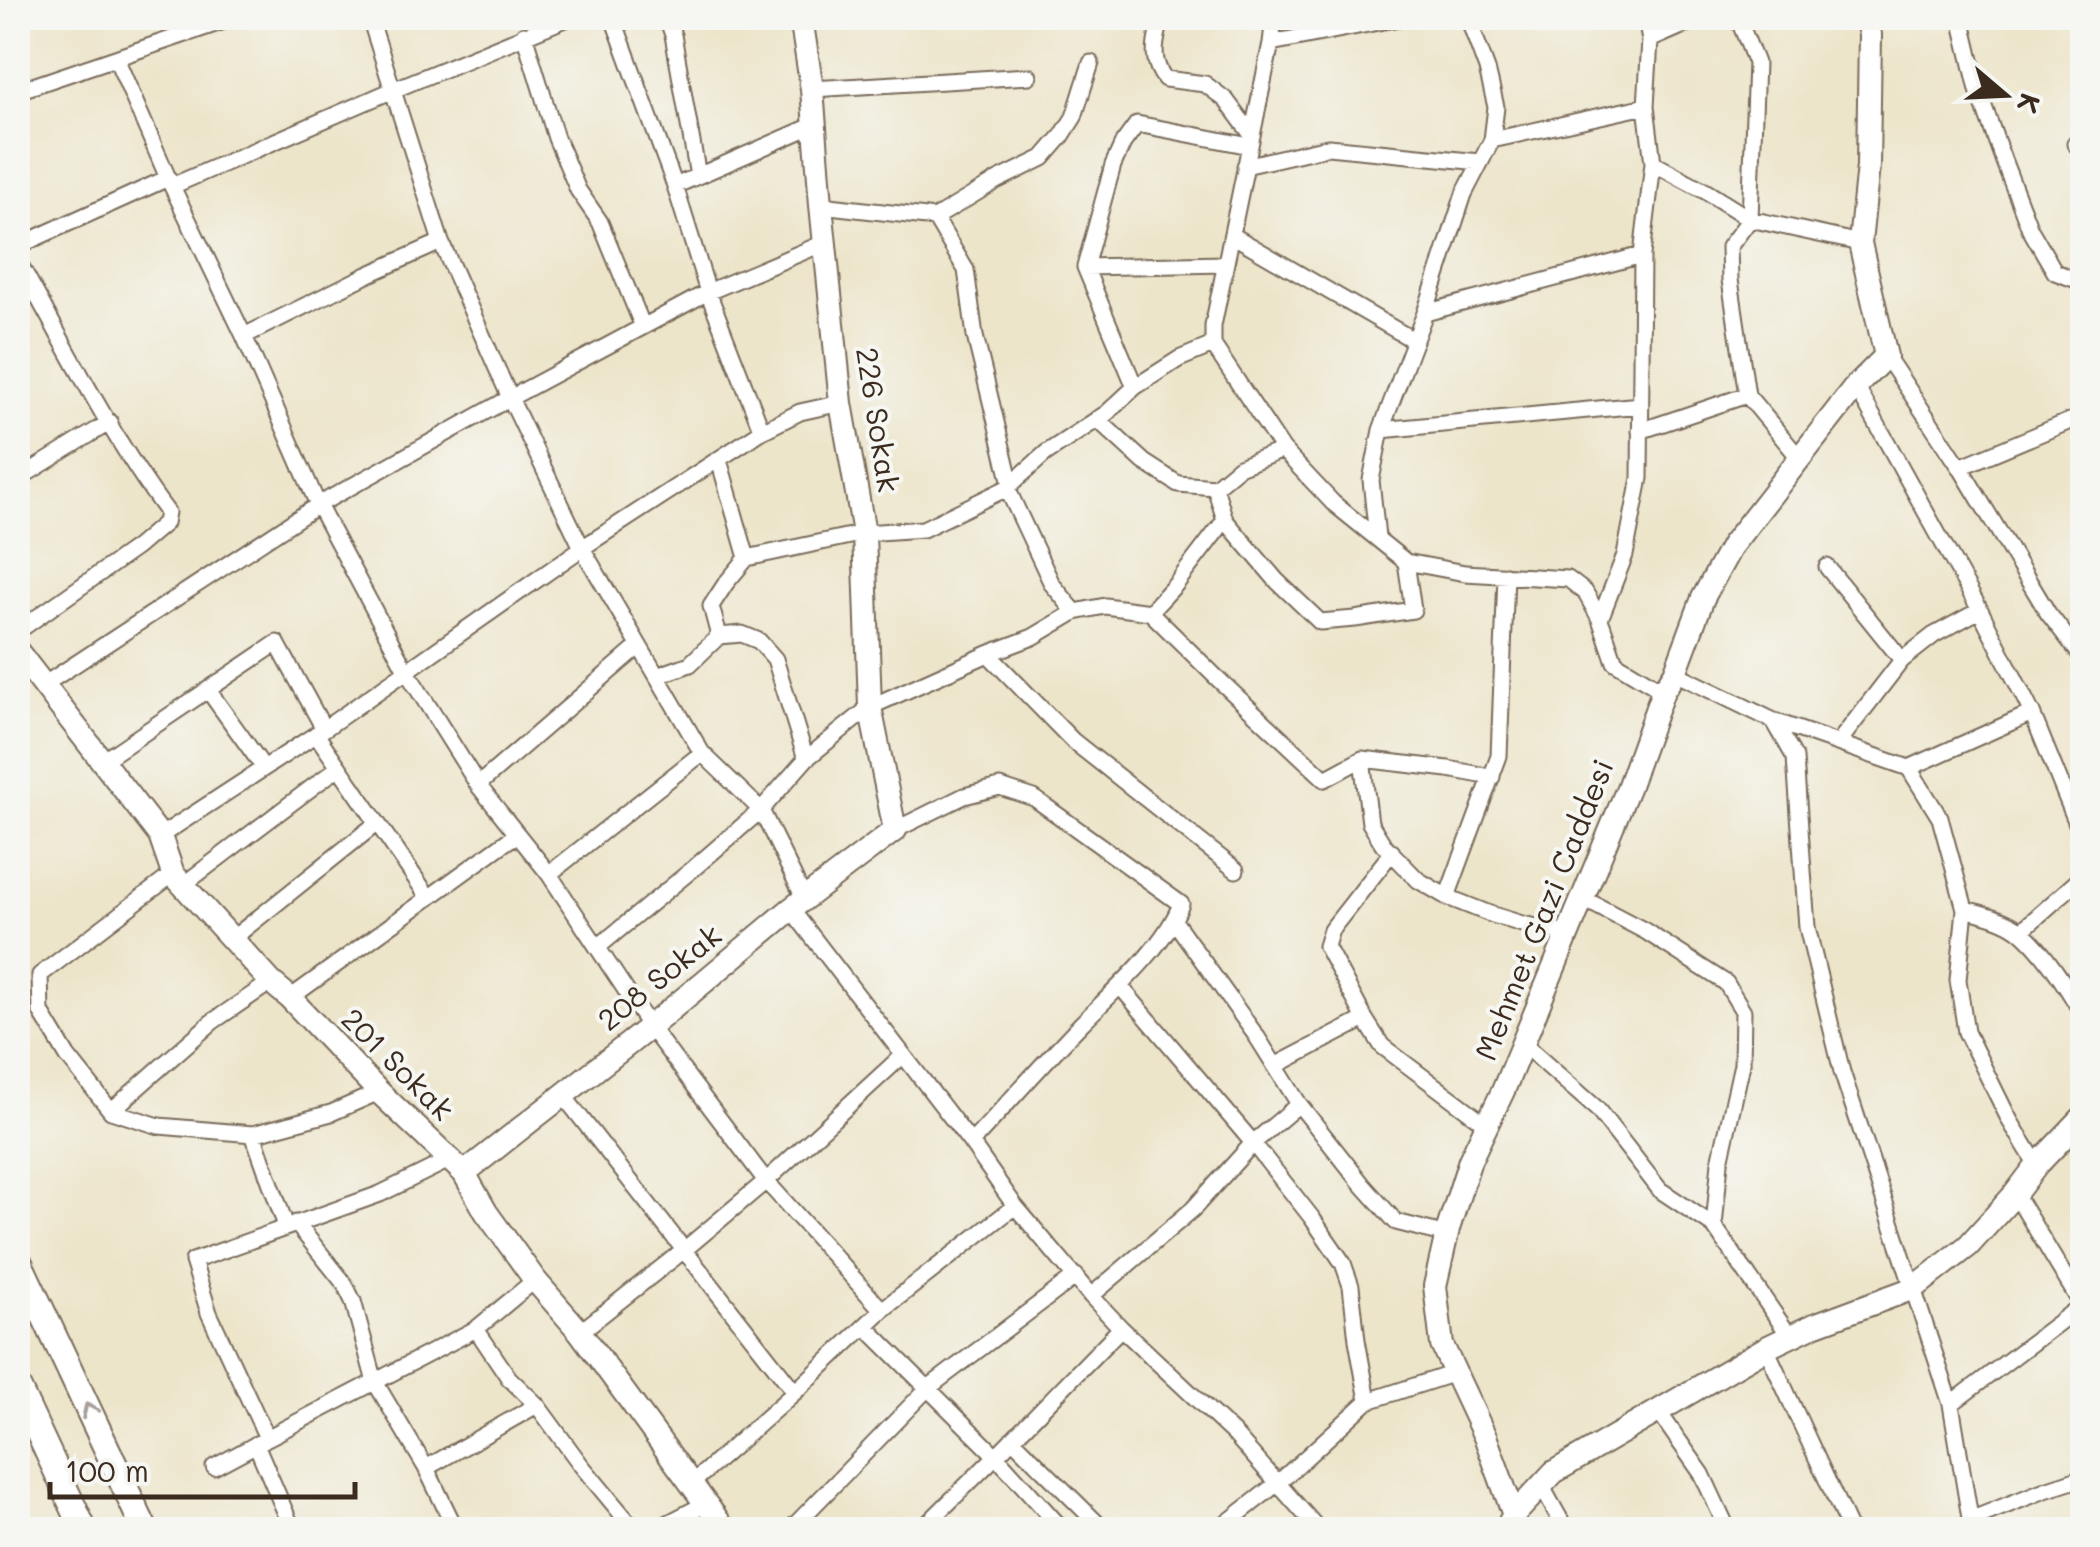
<svg xmlns="http://www.w3.org/2000/svg" width="2100" height="1547" viewBox="0 0 2100 1547" font-family="Mali,sans-serif">
<style>
.lines{fill:none;stroke-linecap:round;stroke-linejoin:round}
.street-casing{stroke:#796b5a;stroke-width:19}
.secondary-casing{stroke:#796b5a;stroke-width:26}
.primary-casing{stroke:#796b5a;stroke-width:29}
.street{stroke:#fff;stroke-width:15}
.secondary{stroke:#fff;stroke-width:22}
.primary{stroke:#fff;stroke-width:25}
.oneway{stroke:#a79f9a}
.labels{text-anchor:middle;stroke-width:8;stroke-linejoin:round;paint-order:stroke}
.street-label{font-size:30px;fill:#3b2a1e;stroke:#f6f6f2}
</style>
<rect width="100%" height="100%" fill="#f6f6f2"/>
<filter id="ink" filterUnits="userSpaceOnUse"><feTurbulence type="fractalNoise" baseFrequency=".01" numOctaves="2"/><feDisplacementMap in="SourceGraphic" scale="20" xChannelSelector="R" yChannelSelector="G"/><feConvolveMatrix kernelMatrix="1 2 1 2 8 2 1 2 1" color-interpolation-filters="sRGB"/></filter>
<filter id="wash" filterUnits="userSpaceOnUse"><feTurbulence type="fractalNoise" baseFrequency=".0048" numOctaves="4" result="noise"/><feDisplacementMap in="SourceGraphic" scale="40" xChannelSelector="R" yChannelSelector="G"/><feGaussianBlur stdDeviation="2.25" result="paint"/><feColorMatrix in="noise" values="0 0 0 0 0 0 0 0 0 0 0 0 0 0 0 0 0 1.4 0 .05"/><feComposite in="paint" operator="in"/></filter>
<g filter="url(#wash)">
<rect width="100%" height="100%" fill="#ede5ca"/>
</g>
<g filter="url(#ink)">
<g class="lines">
<defs>
<path id="street" d="M370 18 441 242 510 398 582 548 702 753 761 810 805 900
M613 18 675 186 708 292 762 431
M667 18 673 35 698 176
M1274 18 1271 43 1213 326V345L1283 450 1333 503 1406 562 1465 573 1568 579 1585 592 1600 619 1615 662 1663 691
M1738 18 1756 63 1750 219 1729 247 1730 280 1747 395 1801 460
M1961 18 1978 90 2004 162 2030 229 2055 272 2074 279 2082 278
M1159 28C1154 47 1152 63 1165 79L1205 84 1226 100 1252 135
M524 34 556 138 578 190 600 222 643 327
M1650 40 1700 18
M1271 43 1399 18
M116 58 168 178 244 336 318 505 407 672 478 785 549 874 650 1027 766 1181 882 1310
M812 89 1029 76
M18 91 233 18
M1492 140 1646 106
M2075 144 2082 147
M1653 163 1705 191 1750 219 1860 243
M1245 166 1328 147 1480 162
M172 186 393 90 568 18
M675 186 814 125
M821 205 935 218 996 181 1043 158 1062 136 1074 117 1091 63
M935 218 966 270 975 336 1011 484
M1232 235 1415 341
M18 246 168 178
M18 261C64 343 111 437 167 512L165 523 137 547 18 631
M1085 267 1225 264
M1425 313 1642 255
M244 336 367 275 441 242
M1886 356 1960 467 2048 613 2082 657
M1856 386 1980 610 2032 713 2082 836
M1135 387 1085 267 1113 165 1123 143 1137 124 1250 146
M1097 419 1144 462 1178 484 1215 487
M1381 430 1640 405
M1640 431 1747 395
M719 460 747 558
M1960 467 2082 416
M18 479 110 422
M1007 488 1052 584 1075 612
M1225 520 1277 581 1320 622 1355 619 1413 610 1406 562
M1377 537 1371 480 1381 430 1425 313 1464 194 1492 140 1496 107 1487 69 1468 18
M1827 567 1902 660
M1150 612 1217 678 1325 779 1362 759 1448 769 1492 777
M1600 619 1625 555 1640 478 1642 255 1653 163 1646 106 1650 40 1646 18
M719 636 742 634 759 641 775 659 806 759
M988 654 1073 741 1236 870
M1675 673 1774 721 1795 758 1807 927 1842 1072 1951 1404 1972 1530
M657 676 690 664 719 636 711 606 726 583 747 558 864 533 923 529 1007 488 1046 453 1107 413 1135 387 1179 359 1213 345
M42 686 318 505 510 398 708 292 824 243
M208 690 264 768
M1774 721 1909 768 1940 818 1965 909 1958 980 1966 1032 2010 1121 2037 1165
M316 734 429 898
M1838 743 1902 660 1934 635 1980 610
M1362 759 1370 823 1383 844 1418 880 1447 897 1490 914 1522 924 1567 933
M101 762 277 643 324 729
M1909 768 2032 713
M478 785 638 647
M895 830 964 796 1000 787 1034 798 1181 904C1165 946 1115 990 1082 1023 1044 1062 1008 1103 971 1143
M160 836 324 729 582 548 762 431 800 412 841 403
M1392 852 1331 930 1326 946 1365 1019 1382 1046 1487 1125
M173 874 40 975 41 1012 68 1057 111 1111 159 1126 253 1134 331 1113 379 1092
M549 874 702 753
M183 885 339 767
M1447 897 1499 756 1506 575
M1582 898 1645 931 1726 983 1743 1011 1742 1064 1720 1162 1714 1226
M791 909 971 1143 1015 1206 1091 1296 1121 1328 1235 1435 1319 1530
M1965 909C1983 914 2003 918 2018 929 2041 946 2068 989 2082 1013
M1175 922 1257 1037 1299 1104 1362 1184 1396 1222 1447 1235
M2021 931 2082 877
M232 939 377 823
M598 947 694 868 761 810 806 759 870 707 988 654 1033 637 1075 612 1105 606 1150 612 1176 584 1225 520 1215 487 1239 467 1283 450
M1120 986 1253 1143 1312 1218 1343 1263 1351 1286 1357 1340 1368 1401
M290 998 517 834
M1522 1043 1597 1109 1660 1190 1714 1226 1791 1338
M1275 1066 1365 1019
M563 1095 795 1392
M111 1111 212 1022 271 982
M253 1134 286 1226
M449 1160 380 1194 193 1261 209 1313 267 1438 476 1329 535 1280
M2015 1194 2082 1305
M296 1223 344 1283 353 1301 375 1382 426 1468
M1091 1296 1193 1209 1253 1143 1299 1104
M865 1326 996 1456 1063 1530
M580 1332 684 1250 766 1181 902 1056
M1766 1348 1850 1530
M1951 1404 2082 1305
M537 1405 581 1465 635 1530
M1658 1411 1702 1474 1728 1530
M1012 1439 1104 1530
M256 1444 293 1530
M214 1467 264 1440
M691 1484 795 1392 882 1310 1015 1206
M1542 1487 1566 1530
M18 1514 26 1530
M1970 1520 2045 1490 2082 1478
M456 1530 426 1468 537 1405 509 1378 476 1329
M655 1530 705 1504
M790 1530 928 1388 1076 1276
M921 1530 996 1456 1121 1328
M1218 1530 1279 1482 1368 1401 1455 1373"/>
<path id="secondary" d="M18 652 160 836 173 874 271 982 290 998 379 1092 464 1173 486 1212 535 1280 580 1332 725 1530
M464 1173 650 1027 791 909 895 830 870 707 864 533 841 403 821 205 812 89 801 18
M1514 1515 1486 1439 1442 1345 1435 1286 1448 1229 1470 1160 1503 1091 1628 788 1663 691 1675 673 1703 598 1732 545 1856 386 1886 356 1860 243 1868 166 1870 35 1867 18
M1505 1530 1514 1515 1554 1472 1766 1348 1814 1325 1914 1288 1968 1246 2015 1194 2037 1165 2082 1118"/>
<path id="primary" d="M18 1260 145 1530
M18 1388 84 1530"/>
</defs>
<use href="#street" class="street-casing"/>
<use href="#secondary" class="secondary-casing"/>
<use href="#primary" class="primary-casing"/>
<use href="#street" class="street"/>
<use href="#secondary" class="secondary"/>
<use href="#primary" class="primary"/>
</g>
<defs><path id="oneway-chevron" d="M-2-3.5L2.5 0L-2 3.5" fill="none" stroke-width="1.6" stroke-linecap="round" stroke-linejoin="round" transform="scale(2.5)"/></defs>
<use class="oneway" href="#oneway-chevron" transform="translate(89 1410) rotate(-115)"/>
</g>
<g class="labels">
<g class="street-label">
<text transform="translate(877 420) rotate(81)" y="10">226 Sokak</text>
<text transform="translate(1545 910) rotate(-68)" y="10">Mehmet Gazi Caddesi</text>
<text transform="translate(660 978) rotate(-39)" y="10">208 Sokak</text>
<text transform="translate(397 1065) rotate(45)" y="10">201 Sokak</text>
</g>
</g>
<rect width="2100" height="1547" fill="none" stroke="#f6f6f2" stroke-width="60"/>
<g transform="translate(2005 95) rotate(109)" stroke="#f6f6f2" stroke-width="8" paint-order="stroke">
<path d="M0-8L18 38L0 25L-18 38Z" fill="#3b2a1e"/>
<text y="-15" font-size="28" font-weight="bold" text-anchor="middle" fill="#3b2a1e">K</text>
</g>
<path d="M50 1482v15h305v-15" fill="none" stroke="#3b2a1e" stroke-width="5"/>
<text x="65" y="1482" font-size="30" fill="#3b2a1e" stroke="#f6f6f2" stroke-width="8" paint-order="stroke">100 m</text>
</svg>
